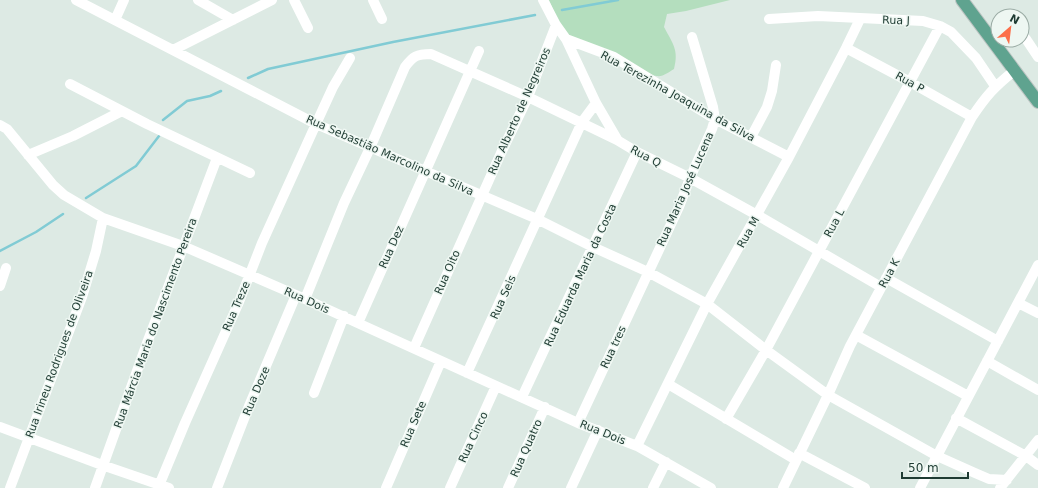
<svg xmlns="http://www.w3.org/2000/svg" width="1038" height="488" viewBox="0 0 1038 488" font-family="'DejaVu Sans',sans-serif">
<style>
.green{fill:#b4debe}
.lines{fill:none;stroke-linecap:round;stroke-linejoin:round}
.stream{stroke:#81cbd4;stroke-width:2.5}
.major-casing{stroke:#bcc4c2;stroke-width:14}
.minor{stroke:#fff;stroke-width:10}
.major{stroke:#5fa38f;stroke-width:12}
.labels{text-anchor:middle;stroke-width:3;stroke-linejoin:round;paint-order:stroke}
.street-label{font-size:11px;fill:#1e3b32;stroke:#eef7f2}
</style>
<rect width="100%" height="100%" fill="#ddeae4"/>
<path class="green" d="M549 0H730L686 11 667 14 664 27C673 44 679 50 674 69 669 72 663 77 657 76 644 75 576 42 565 33 559 27 553 8 549 0Z"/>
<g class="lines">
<path class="stream" d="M562 10 618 0
M248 78 268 69 393 42 535 15
M163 120 187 101 210 96 221 91
M86 198 136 166 159 136
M0 251 36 232 63 214"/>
<defs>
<path id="major" d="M962 0 1038 102"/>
</defs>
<use href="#major" class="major-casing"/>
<path class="minor" d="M76 0 316 124 537 219 593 247 648 272 707 304 766 350 828 395 937 456 975 473 989 479 1007 480
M198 0 233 20
M294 0 308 28
M373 0 382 19
M543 0 556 25 566 39 596 103 617 139
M769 19 818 16 923 21 940 26 951 32 976 58 995 86
M115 20 124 0
M566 39 614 57 715 119 789 157
M1026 39 1038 57
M846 48 910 82 972 117
M173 50 272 0
M70 84 147 124 250 173
M0 125 7 129 53 185 64 195 103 218 183 246 296 295 578 423 637 446 711 488
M751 137 767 107 772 91 776 65
M28 155 73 136 122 111
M886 278 998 341
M0 286 6 268
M305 299 344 203 370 148 405 67C413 56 417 54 431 54L528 97 617 140 637 152 690 178 757 215 881 287
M1018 303 1038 313
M358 323 479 51
M856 335 968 396
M414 348 501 153 528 97 556 25
M987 361 1038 390
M467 373 582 122 596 103
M668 384 796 460
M314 393 344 316
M522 397 637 152
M956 418 1026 456 1038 465
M726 419 766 350 940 26
M578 423 679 207 690 178 712 129 715 119 713 107 692 37
M0 427 102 465 169 488
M637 446 707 304 789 157 846 48 860 19
M799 453 865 488
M10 488 82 297 96 251 103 218
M95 488 147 343 217 158
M158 488 185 423 239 302 262 243 316 124 333 87 350 58
M217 488 249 406 296 295
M386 488 441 361
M450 488 496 386
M508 488 545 407
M571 488 598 430
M653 488 666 462
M783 488 828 395 850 346 972 117C986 96 994 87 1014 71
M920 488 1038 265
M1000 488 1038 440"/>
<use href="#major" class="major"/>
</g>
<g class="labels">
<g class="street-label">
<text transform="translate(896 20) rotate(2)" y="4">Rua J</text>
<text transform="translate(910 82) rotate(29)" y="4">Rua P</text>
<text transform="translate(678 96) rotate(29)" y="4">Rua Terezinha Joaquina da Silva</text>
<text transform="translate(519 111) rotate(-66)" y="4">Rua Alberto de Negreiros</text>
<text transform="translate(390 155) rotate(24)" y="4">Rua Sebastião Marcolino da Silva</text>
<text transform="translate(646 156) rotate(28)" y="4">Rua Q</text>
<text transform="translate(685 189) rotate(-66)" y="4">Rua Maria José Lucena</text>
<text transform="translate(834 223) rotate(-62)" y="4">Rua L</text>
<text transform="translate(748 232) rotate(-61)" y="4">Rua M</text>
<text transform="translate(391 247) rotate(-66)" y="4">Rua Dez</text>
<text transform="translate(447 272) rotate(-66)" y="4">Rua Oito</text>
<text transform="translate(889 273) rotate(-62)" y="4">Rua K</text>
<text transform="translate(580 275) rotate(-65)" y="4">Rua Eduarda Maria da Costa</text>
<text transform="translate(503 297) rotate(-66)" y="4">Rua Seis</text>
<text transform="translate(307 300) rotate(24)" y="4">Rua Dois</text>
<text transform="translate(236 306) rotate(-67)" y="4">Rua Treze</text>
<text transform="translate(155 323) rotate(-70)" y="4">Rua Márcia Maria do Nascimento Pereira</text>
<text transform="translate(613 347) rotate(-65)" y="4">Rua tres</text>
<text transform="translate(59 354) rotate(-70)" y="4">Rua Irineu Rodrigues de Oliveira</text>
<text transform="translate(256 391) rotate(-67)" y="4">Rua Doze</text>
<text transform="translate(413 424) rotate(-67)" y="4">Rua Sete</text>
<text transform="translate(603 432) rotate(22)" y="4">Rua Dois</text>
<text transform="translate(473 437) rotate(-65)" y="4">Rua Cinco</text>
<text transform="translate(526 448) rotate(-66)" y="4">Rua Quatro</text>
</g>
</g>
<g transform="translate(1010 28) rotate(28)"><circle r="19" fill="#eef7f2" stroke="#9baca5"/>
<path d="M0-3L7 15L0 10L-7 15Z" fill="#fc6f4a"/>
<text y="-6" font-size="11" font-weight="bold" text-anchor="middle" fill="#1e3b32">N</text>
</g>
<path d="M902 472v6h66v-6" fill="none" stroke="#1e3b32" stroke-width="2"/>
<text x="908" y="472" font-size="12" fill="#1e3b32" stroke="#eef7f2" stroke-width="3" paint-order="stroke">50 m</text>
</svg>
